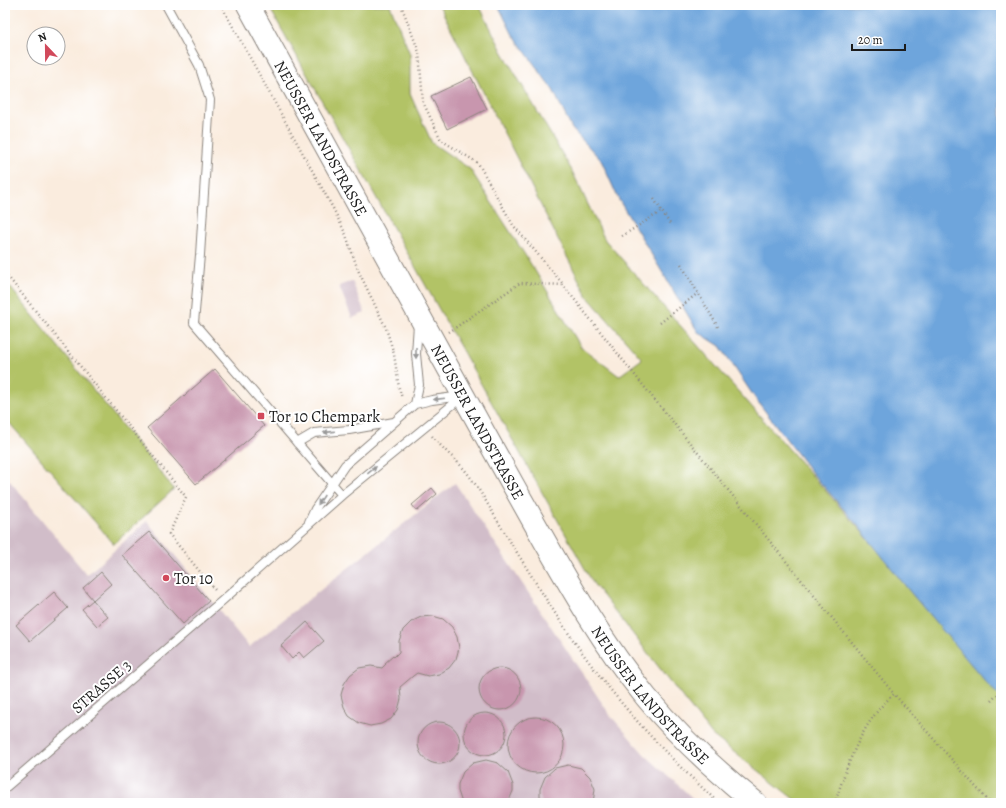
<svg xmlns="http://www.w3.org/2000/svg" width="1006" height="808" viewBox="0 0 1006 808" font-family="Alegreya,serif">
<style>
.industrial{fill:#d1bdc9}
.green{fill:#b2c366;stroke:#677041}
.water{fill:#6ea5dc;stroke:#45607c}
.building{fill:#c896ae}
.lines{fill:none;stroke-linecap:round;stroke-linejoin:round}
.service-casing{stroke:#8b847d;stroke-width:10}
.primary-casing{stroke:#8b847d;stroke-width:24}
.path{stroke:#8b847d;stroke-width:2.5;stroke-dasharray:1 3;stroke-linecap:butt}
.service{stroke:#fff;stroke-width:8}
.primary{stroke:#fff;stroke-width:22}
.oneway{fill:#999}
.poi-dot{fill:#d1495b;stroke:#fff;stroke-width:1.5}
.labels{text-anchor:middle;stroke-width:4;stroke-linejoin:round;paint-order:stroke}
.street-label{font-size:16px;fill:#1c1c1c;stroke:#fff}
.poi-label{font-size:16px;fill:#1c1c1c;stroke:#fff;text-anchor:start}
</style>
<rect width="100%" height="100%" fill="#fff"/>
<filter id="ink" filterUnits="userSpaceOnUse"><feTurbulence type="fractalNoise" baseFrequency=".025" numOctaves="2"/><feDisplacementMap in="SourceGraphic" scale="8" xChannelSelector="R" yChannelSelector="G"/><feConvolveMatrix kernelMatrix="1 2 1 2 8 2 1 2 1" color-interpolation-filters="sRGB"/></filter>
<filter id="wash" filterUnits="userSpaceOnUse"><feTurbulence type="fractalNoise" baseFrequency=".012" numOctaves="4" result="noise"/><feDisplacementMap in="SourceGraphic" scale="16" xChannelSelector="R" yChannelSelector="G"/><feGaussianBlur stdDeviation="0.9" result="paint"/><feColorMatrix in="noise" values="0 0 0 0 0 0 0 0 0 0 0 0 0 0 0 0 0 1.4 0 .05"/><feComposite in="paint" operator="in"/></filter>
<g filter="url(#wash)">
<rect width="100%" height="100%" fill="#faecde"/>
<path class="industrial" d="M352 281 365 313 352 318 339 286Z
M5 475 87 575 147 521 249 647 455 483 610 715 644 754 698 803H5Z"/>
<path class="green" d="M268 5H390L410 54V94L432 143 470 169 534 269 581 347 619 376 642 359 587 296 439 5H479L502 51 571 169 605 240 1001 690V803H799L712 735 593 583Z
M5 281 174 489 114 544 5 418Z"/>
<path class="water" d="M498 5H1001V698L985 681 911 593 859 527 813 474 755 398 720 346 698 332 619 200 601 160 572 129 553 90 513 35Z"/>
<g id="blocks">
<path class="building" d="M471 77 487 109 447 129 431 96Z
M215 369 264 426 196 484 147 428Z
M432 488 437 494 417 511 412 505Z
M149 532 209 601 183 624 122 555Z
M101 572 111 584 93 600 108 617 97 626 82 609 93 600 83 588Z
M54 592 68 608 30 641 16 625Z
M433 616 443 619 452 627 457 637 459 648 456 659 449 668 439 674 428 676 417 673 413 676 400 687 401 699 398 710 391 719 381 724 370 726 359 723 349 716 344 707 341 695 344 684 350 675 359 668 371 666 382 668 386 664 385 663 393 656 394 657 399 652V641L403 630 411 622 421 617Z
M307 622 324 641 304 658 299 652 292 659 281 646Z
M479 689a21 21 0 1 1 42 0a21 21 0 1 1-42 0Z
M464 734a21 21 0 1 1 42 0a21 21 0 1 1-42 0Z
M508 745a28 28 0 1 1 56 0a28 28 0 1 1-56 0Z
M418 743a21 21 0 1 1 42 0a21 21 0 1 1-42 0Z
M486 760 498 763 508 772 513 785V791L508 803H462L458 791V784L463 772 473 763Z
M568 765 581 768 590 777 595 789 593 803H542L540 796V789L545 777 555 768Z"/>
</g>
</g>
<g filter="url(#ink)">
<use href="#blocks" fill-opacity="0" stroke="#8b847d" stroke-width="1"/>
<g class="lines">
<defs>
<path id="service" d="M166 5 199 65 210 100 200 255 194 323 342 495
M415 404 419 385 416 354 418 324
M297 443 314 433 349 430 394 422
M309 522 315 509 345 465 415 404 432 400 462 396
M5 788 223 600 342 495 462 397"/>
<g id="primary">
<path id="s1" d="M248 5C310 118 373 231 435 344 468 404 501 464 535 524 569 584 602 643 646 697 678 736 716 771 756 803"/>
</g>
</defs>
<use href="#service" class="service-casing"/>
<use href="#primary" class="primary-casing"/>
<path class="path" d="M221 5 334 210 346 235 358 270 386 328 394 354 399 388 402 398
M401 5 419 52 423 102 441 140 478 163 513 225 563 284
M654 199 670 224
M622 236 662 211
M681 264 718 327
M5 273 186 497 169 534 215 590
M660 323 698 293
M449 332 520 283 563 285 646 389 894 694
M432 436C442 448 454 458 464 469 477 485 487 503 497 520 516 551 535 582 555 613 601 684 656 747 719 803
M991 701 1001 691
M835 803C847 764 863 720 894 694L990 803"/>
<use href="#service" class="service"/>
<use href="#primary" class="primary"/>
</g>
<defs><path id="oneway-solid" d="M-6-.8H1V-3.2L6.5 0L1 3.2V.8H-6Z"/></defs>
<g class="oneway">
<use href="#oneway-solid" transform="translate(416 353) rotate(90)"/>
<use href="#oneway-solid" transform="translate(439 399) rotate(173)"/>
<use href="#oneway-solid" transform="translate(329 432) rotate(174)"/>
<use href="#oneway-solid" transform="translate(372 470) rotate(-39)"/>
<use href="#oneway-solid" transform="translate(321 500) rotate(123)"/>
</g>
</g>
<g class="poi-dot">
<rect x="257" y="412" width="8" height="8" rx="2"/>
<circle cx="166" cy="578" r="4"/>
</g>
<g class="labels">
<g class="street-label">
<text dy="6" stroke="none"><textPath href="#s1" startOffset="152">NEUSSER LANDSTRASSE</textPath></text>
<text dy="6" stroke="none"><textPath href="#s1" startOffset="476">NEUSSER LANDSTRASSE</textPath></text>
<text transform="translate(101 686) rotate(-41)" y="6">STRASSE 3</text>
<text dy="6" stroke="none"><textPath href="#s1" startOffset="800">NEUSSER LANDSTRASSE</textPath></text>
</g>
<g class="poi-label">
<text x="269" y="422">Tor 10 Chempark</text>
<text x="174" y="584">Tor 10</text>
</g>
</g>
<rect width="1006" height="808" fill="none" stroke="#fff" stroke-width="20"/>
<g transform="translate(46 46) rotate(338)"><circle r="19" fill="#ffffff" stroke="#a4a4a4"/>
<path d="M0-3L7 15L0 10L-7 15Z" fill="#d1495b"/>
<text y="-6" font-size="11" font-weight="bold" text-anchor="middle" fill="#1c1c1c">N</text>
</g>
<path d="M852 44v6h53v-6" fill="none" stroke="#1c1c1c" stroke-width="2"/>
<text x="858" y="44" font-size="12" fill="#1c1c1c" stroke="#ffffff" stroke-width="3" paint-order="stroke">20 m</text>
</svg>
